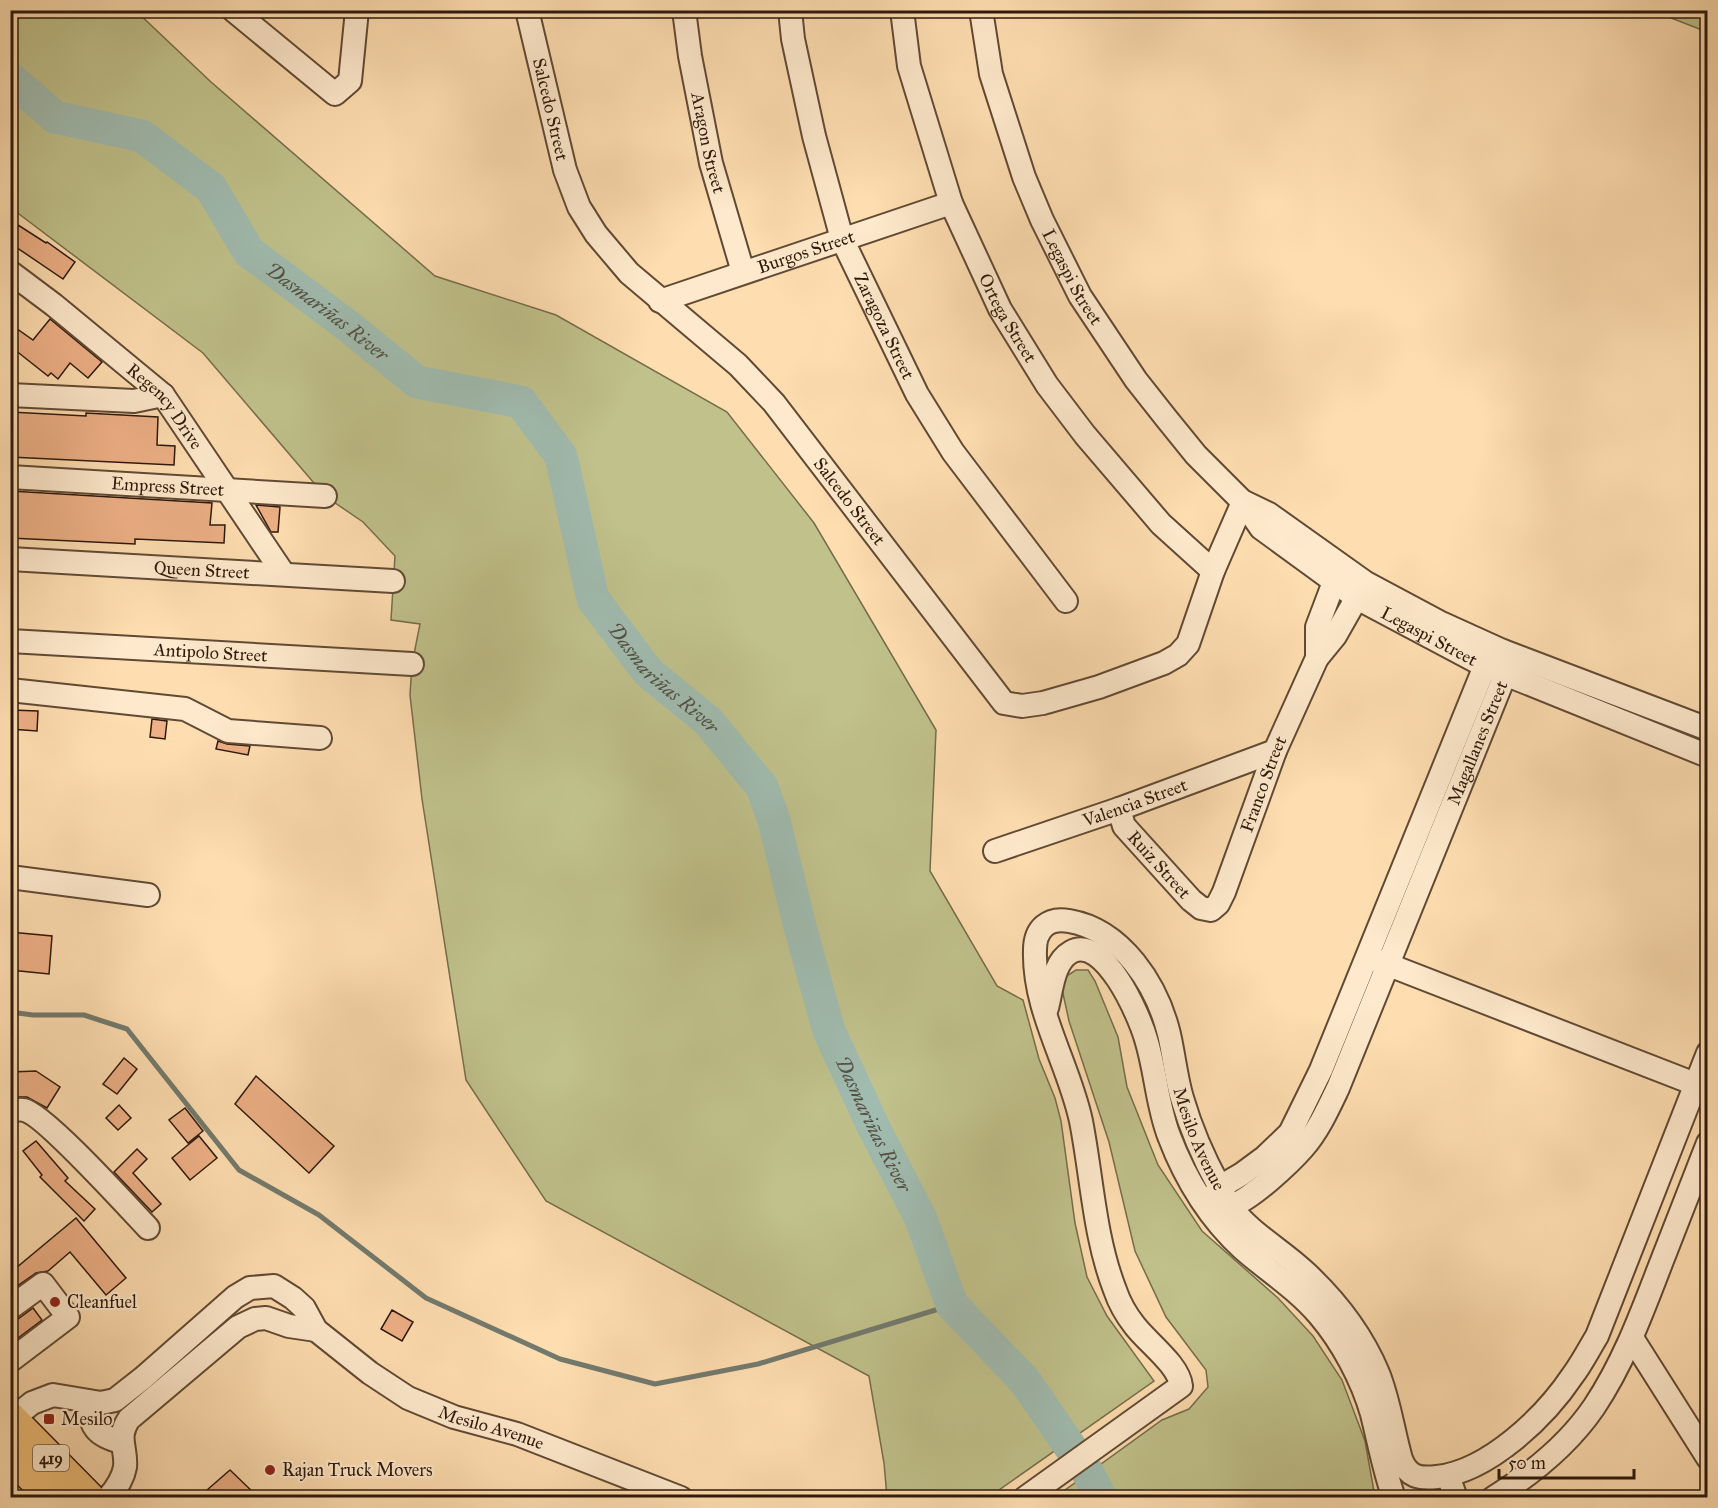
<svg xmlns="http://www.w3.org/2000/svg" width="1718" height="1508" viewBox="0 0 1718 1508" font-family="'IM FELL Great Primer',serif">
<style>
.green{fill:#c0c18b;stroke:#766d4b;stroke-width:1.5}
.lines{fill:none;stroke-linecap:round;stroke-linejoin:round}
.stream{stroke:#727a6d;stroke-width:5}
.river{stroke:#a0bbaf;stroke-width:33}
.building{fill:#eeb086;stroke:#2d190b;stroke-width:1.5}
.minor-casing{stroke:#614a34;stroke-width:26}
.major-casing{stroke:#2d190b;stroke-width:33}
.minor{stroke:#fee9cc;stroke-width:22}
.major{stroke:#efbe78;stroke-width:30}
.poi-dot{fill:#8f2418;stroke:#fee9cc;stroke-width:2}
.labels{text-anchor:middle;stroke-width:4.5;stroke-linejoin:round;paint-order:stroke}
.shield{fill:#fee9cc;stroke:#6c5745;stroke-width:1.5}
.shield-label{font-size:16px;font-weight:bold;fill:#2d190b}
.street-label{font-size:18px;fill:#2d190b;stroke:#fee9cc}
.poi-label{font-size:18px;fill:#2d190b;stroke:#fee9cc;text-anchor:start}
.water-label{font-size:20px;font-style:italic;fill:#555244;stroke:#fee9cc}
</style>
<rect width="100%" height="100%" fill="#feddb0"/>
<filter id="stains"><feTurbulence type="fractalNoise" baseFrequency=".00333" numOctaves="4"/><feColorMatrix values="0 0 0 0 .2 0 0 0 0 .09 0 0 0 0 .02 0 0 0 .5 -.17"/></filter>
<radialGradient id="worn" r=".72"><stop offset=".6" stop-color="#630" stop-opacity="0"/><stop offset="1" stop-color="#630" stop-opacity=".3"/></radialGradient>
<path class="green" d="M10 11H136L211 82 435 276 556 315 727 412 814 523 936 730 930 871 997 986 1023 1000 1039 1059 1055 1098 1061 1121 1075 1223 1087 1277 1107 1316 1154 1381 989 1497H887L884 1463 869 1376 546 1201 466 1080 422 799 410 695 412 664 420 624 391 620 395 556 363 522 325 496 203 353 11 208Z
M1653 11H1707V32Z
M1076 970H1088L1095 981 1118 1037 1127 1087 1158 1165 1202 1231 1278 1298 1313 1336 1342 1380 1365 1441 1375 1497 1054 1498 1162 1420 1189 1409 1208 1387 1206 1370 1166 1317 1135 1251 1109 1142 1069 1021 1062 989 1065 977Z"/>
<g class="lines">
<path class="stream" d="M10 1012 33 1015H84L127 1029 239 1170 319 1215 426 1298 560 1359 655 1384 758 1364 952 1305"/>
<path class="river" id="s1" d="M10 78 55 117 142 136 211 188 249 252 348 326 417 382 521 402 561 456 593 599 648 672 708 721 762 787 774 820 800 927 829 1031 874 1128 921 1219 952 1305 1025 1381 1088 1473 1101 1498"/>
</g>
<path class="building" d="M18 225 46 243 47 242 75 262 63 279 10 243V237Z
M50 319 102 362 88 378 70 363 58 379 51 373 48 376 10 346V324L33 340Z
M10 412 86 416V413L158 417 157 445 175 446 174 465 10 457Z
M10 491 212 503 210 525H225L224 543 135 539V544L10 538Z
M256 505 280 507 278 532H271Z
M11 710 38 711 37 731 10 729Z
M152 719 167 721 165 739 150 737Z
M218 741 227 744 250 746 248 755 216 749Z
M10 932 52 936 49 974 10 970Z
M124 1058 137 1069 117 1094 103 1084Z
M36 1071 60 1087 47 1108 27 1097H10V1072Z
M256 1076 334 1146 309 1173 235 1104Z
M119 1105 131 1118 118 1130 106 1118Z
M185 1108 203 1131 188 1143 169 1120Z
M199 1136 217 1158 190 1180 172 1158Z
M36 1141 68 1178 65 1181 95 1209 84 1221 40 1177 42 1175 23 1151Z
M137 1149 147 1159 133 1173 161 1204 152 1212 114 1172Z
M76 1218 126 1278 106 1295 70 1252 48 1271 36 1273 10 1291V1273Z
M33 1308 42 1320 10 1344V1321L18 1319Z
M392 1310 413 1322 402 1341 381 1329Z
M230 1470 258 1497H199Z"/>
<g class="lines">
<defs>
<g id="minor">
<path d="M233 10 335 94 350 81 357 10"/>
<path id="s2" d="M527 10 565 170 579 207 596 234 629 273 738 365 774 403 1004 703 1022 706 1043 703 1099 687 1164 663 1178 655 1188 644 1213 571 1243 502"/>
<path id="s3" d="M684 10 690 56 711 163 743 272"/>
<path id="s4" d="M790 10 793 39 814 136 842 239 917 394 953 452 1066 601"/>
<path id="s5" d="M902 10 909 66 951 203 1000 309 1047 385 1085 435 1161 524 1213 571"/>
<path id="s6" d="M981 10 991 74 1024 177 1042 220 1080 296 1136 380 1166 418 1196 455 1243 502 1261 528 1357 598 1485 666 1708 756"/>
<path id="s7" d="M10 272 54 305 163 395 283 573"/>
<path id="s8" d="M660 301 951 203"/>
<path d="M10 395 134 401 163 395"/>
<path id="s9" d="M10 477 325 496"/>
<path d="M1244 502 1269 514 1366 583 1439 622 1503 651 1708 729"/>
<path id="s10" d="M10 559 393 581"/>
<path id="s11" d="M10 641 412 664"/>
<path d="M1317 658V627L1334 582 1341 571"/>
<path d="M10 690 185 709 228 731 320 738"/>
<path id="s12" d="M1119 809 1124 826 1191 900 1201 908 1211 910 1218 904 1224 892 1275 751 1317 658 1335 636 1364 585"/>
<path id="s13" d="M995 851 1119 809 1275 751"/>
<path d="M10 877 148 895"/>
<path d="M1376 960 1708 1089"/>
<path d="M1047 1008C1052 989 1053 962 1071 952 1104 934 1139 1015 1146 1039 1156 1071 1157 1105 1169 1136 1185 1178 1210 1219 1243 1249 1268 1271 1297 1289 1319 1315 1342 1342 1362 1379 1372 1414 1379 1442 1384 1470 1394 1498"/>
<path d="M10 1111C15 1110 20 1109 24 1110 44 1114 129 1208 148 1228"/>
<path d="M1211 1199 1220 1187 1242 1174 1265 1157 1290 1133 1321 1070 1485 666 1495 657"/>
<path id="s14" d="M1217 1206C1221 1206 1227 1207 1231 1206 1250 1200 1289 1164 1303 1148 1318 1131 1328 1109 1338 1088L1505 675 1503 651"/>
<path d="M10 1308 43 1284 68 1317 10 1361"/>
<path d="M1632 1338 1708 1458"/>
<path d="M86 1402C91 1427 96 1436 122 1442"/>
<path id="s15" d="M10 1421 32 1403 53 1395 101 1403 115 1400 143 1378 235 1297 250 1288 274 1286 293 1298 304 1308 316 1330 370 1373 408 1398 454 1417 517 1434 681 1498"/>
<path d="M1448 1476 1456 1498"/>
<path d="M108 1498C116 1489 123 1479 125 1467 127 1448 116 1438 129 1419L238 1327 255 1319 266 1318 289 1326 316 1330"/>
<path id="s16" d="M1025 1498 1181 1386C1179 1365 1148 1343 1135 1326 1127 1316 1119 1302 1115 1290 1094 1236 1092 1177 1081 1121 1069 1064 1033 1010 1035 950 1035 929 1048 917 1069 921 1122 930 1157 985 1169 1034 1174 1056 1176 1078 1182 1098 1191 1129 1203 1157 1219 1186 1223 1192 1226 1200 1230 1206 1251 1234 1282 1250 1306 1273 1336 1301 1362 1335 1378 1373 1389 1400 1393 1431 1401 1459 1408 1477 1419 1479 1437 1477 1489 1471 1545 1417 1573 1375 1582 1363 1589 1349 1597 1336L1708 1053"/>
<path d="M1493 1498C1532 1474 1568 1445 1594 1407 1622 1365 1640 1318 1658 1271 1675 1228 1691 1186 1708 1143"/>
</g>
<path id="major" d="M10 1417 90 1498
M10 1456 53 1498"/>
</defs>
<use href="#minor" class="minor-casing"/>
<use href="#major" class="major-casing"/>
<use href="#minor" class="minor"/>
<use href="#major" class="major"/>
</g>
<g class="poi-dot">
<circle cx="55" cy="1302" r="6"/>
<rect x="43" y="1413" width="12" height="12" rx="3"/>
<circle cx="270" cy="1470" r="6"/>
</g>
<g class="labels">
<rect class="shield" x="33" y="1445" width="36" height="26" rx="4.5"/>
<g class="shield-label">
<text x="51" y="1464">419</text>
</g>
<g class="street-label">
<text dy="6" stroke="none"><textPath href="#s2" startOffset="102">Salcedo Street</textPath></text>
<text dy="6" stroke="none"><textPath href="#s3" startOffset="135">Aragon Street</textPath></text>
<text dy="6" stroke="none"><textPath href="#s8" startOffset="154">Burgos Street</textPath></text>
<text dy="6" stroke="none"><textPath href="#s6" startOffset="284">Legaspi Street</textPath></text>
<text dy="6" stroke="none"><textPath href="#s5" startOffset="328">Ortega Street</textPath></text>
<text dy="6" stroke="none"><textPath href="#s4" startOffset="332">Zaragoza Street</textPath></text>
<text dy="6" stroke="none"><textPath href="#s7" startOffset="206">Regency Drive</textPath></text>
<text dy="6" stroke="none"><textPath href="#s9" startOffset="158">Empress Street</textPath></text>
<text dy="6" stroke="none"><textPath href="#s2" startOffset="606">Salcedo Street</textPath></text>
<text dy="6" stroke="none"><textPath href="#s10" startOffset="192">Queen Street</textPath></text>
<text dy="6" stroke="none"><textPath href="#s6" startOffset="800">Legaspi Street</textPath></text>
<text dy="6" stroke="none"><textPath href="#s11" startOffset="201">Antipolo Street</textPath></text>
<text dy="6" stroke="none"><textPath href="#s14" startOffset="549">Magallanes Street</textPath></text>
<text dy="6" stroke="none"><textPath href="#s12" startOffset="278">Franco Street</textPath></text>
<text dy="6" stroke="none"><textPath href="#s13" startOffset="148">Valencia Street</textPath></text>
<text dy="6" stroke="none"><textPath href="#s12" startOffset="70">Ruiz Street</textPath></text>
<text dy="6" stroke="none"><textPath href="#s16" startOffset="982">Mesilo Avenue</textPath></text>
<text dy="6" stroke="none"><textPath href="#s15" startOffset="579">Mesilo Avenue</textPath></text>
</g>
<g class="poi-label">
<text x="67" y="1308">Cleanfuel</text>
<text x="61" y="1425">Mesilo</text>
<text x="282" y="1476">Rajan Truck Movers</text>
</g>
<g class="water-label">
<text dy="7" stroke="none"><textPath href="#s1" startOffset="408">Dasmariñas River</textPath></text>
<text dy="7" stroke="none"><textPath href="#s1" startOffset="948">Dasmariñas River</textPath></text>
<text dy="7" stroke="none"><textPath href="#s1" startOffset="1452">Dasmariñas River</textPath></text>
</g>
</g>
<rect width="1718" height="1508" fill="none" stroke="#feddb0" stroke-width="36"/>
<rect x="12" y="12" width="1694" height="1484" fill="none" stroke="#2d190b" stroke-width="3"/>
<rect x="18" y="18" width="1682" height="1472" fill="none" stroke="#2d190b" stroke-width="1.5"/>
<path d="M1499 1469v9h135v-9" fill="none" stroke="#2d190b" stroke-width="3"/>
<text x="1508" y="1469" font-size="18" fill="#2d190b" stroke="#fee9cc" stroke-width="4.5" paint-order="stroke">50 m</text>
<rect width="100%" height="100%" filter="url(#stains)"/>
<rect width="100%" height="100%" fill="url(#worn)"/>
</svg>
